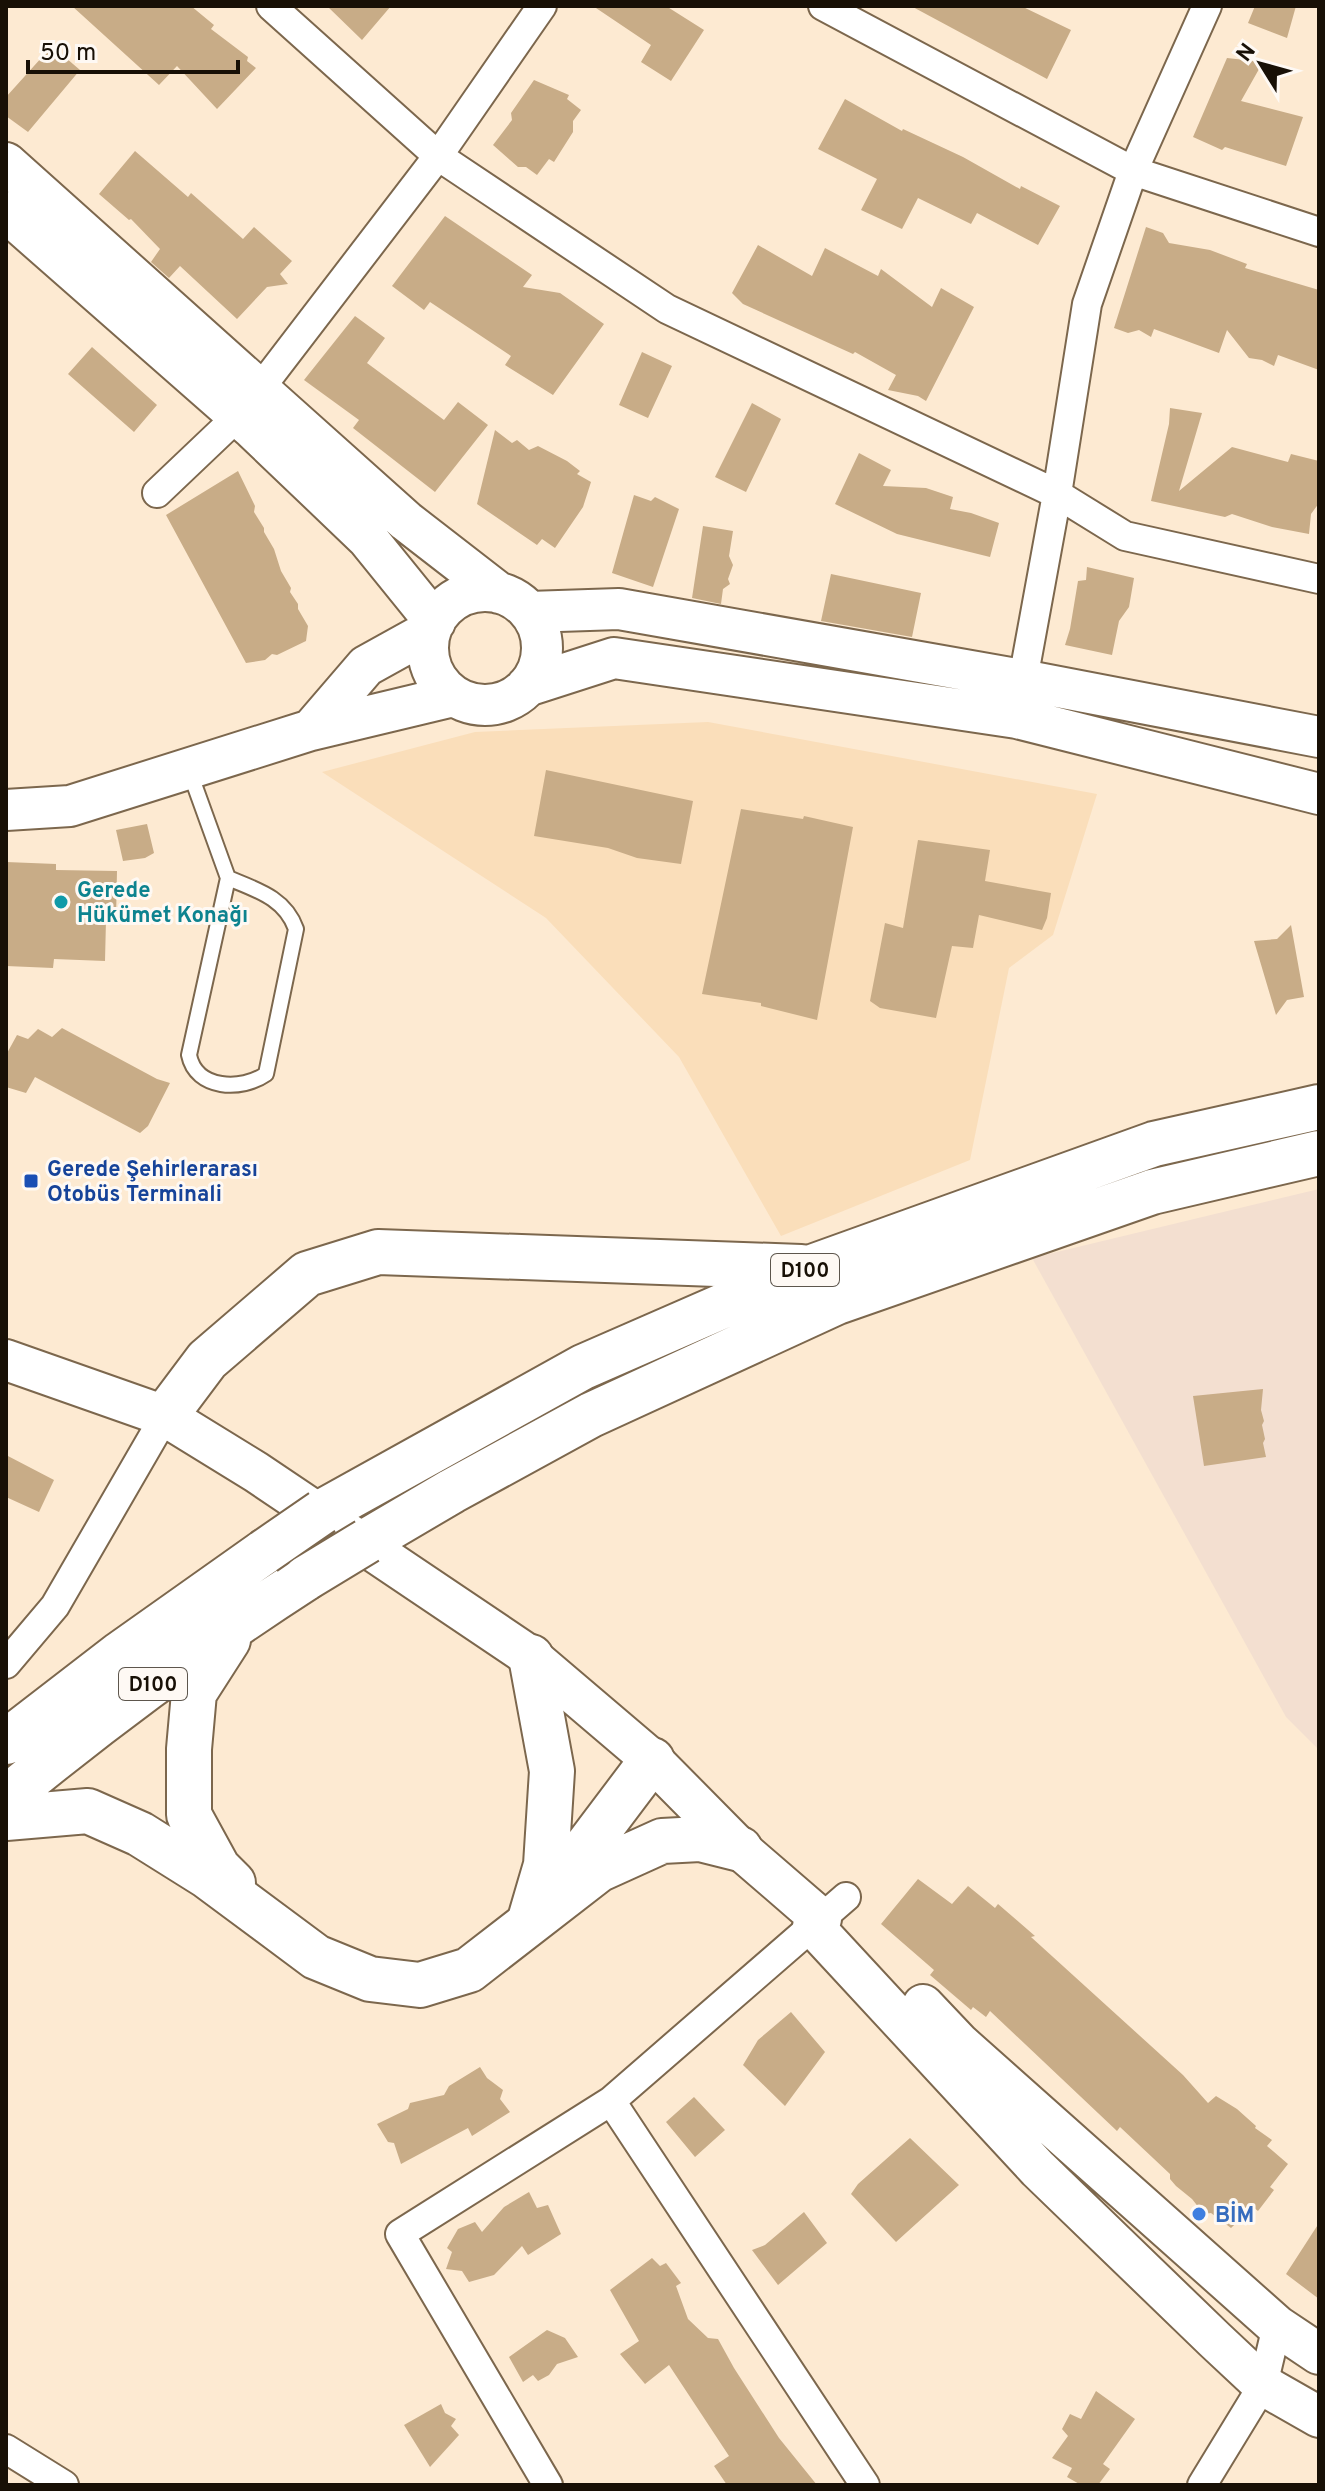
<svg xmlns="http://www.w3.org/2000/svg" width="1325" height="2491" viewBox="0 0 1325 2491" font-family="Overpass,sans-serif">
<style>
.commercial{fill:#f3dfd0}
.built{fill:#fadeba}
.building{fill:#c8ac87}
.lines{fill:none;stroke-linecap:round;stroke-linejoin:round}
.lane-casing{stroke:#7c674d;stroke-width:18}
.street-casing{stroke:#7c674d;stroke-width:32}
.secondary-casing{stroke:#7c674d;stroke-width:44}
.highway-casing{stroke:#7c674d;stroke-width:48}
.lane{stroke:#fff;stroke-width:14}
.street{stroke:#fff;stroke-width:28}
.secondary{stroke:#fff;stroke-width:40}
.highway{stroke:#fff;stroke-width:44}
.highway-bridge-casing{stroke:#7c674d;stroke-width:48;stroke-linecap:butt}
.highway-bridge{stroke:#fff;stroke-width:44}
.culture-dot{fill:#0f9aa8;stroke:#fef9f4;stroke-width:3}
.transit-dot{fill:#1a4fb4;stroke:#fef9f4;stroke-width:3}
.shop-dot{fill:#3f7fe0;stroke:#fef9f4;stroke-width:3}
.labels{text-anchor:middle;stroke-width:6;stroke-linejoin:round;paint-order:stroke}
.shield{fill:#fef9f4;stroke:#5d564d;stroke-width:2}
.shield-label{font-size:20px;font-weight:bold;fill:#181006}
.culture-label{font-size:22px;font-weight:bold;fill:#0d838f;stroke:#fef9f4;text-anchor:start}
.transit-label{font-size:22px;font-weight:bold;fill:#164399;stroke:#fef9f4;text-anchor:start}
.shop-label{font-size:22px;font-weight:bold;fill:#366cbe;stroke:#fef9f4;text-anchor:start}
</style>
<rect width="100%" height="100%" fill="#fdead2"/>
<path class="commercial" d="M1319 1189V1750L1286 1717 1032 1258Z"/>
<path class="built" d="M708 722 1097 794 1053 935 1009 968 970 1160 781 1236 679 1057 546 918 322 772 475 732Z"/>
<path class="building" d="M72 6H191L214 25 211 29 248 57 247 61 256 68 217 109 177 66 159 85Z
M327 6H391L362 40Z
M593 6H666L704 30 671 81 641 62 651 45Z
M911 6H1021L1071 30 1047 79Z
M1255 6H1296L1287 38 1248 23Z
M52 46 80 70 28 132 6 116V97Z
M1227 58 1263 62 1241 101 1303 117 1286 166 1225 147 1222 150 1193 137Z
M534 80 569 95 567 99 581 110 573 121V132L554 162 549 159 537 175 526 167H518L493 145 512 120 511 113Z
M845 99 902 131 903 129 963 157 1020 189 1021 186 1060 206 1038 245 977 213 971 224 918 198 902 229 861 210 877 179 818 149Z
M135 151 188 197 191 193 243 239 254 227 292 261 280 274 288 284 267 287 237 319 180 266 169 278 151 262 160 249 131 219 129 220 99 194Z
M445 216 532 275 523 287 560 293 604 324 553 395 505 365 511 356 430 302 424 310 392 286Z
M1146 227 1163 233 1169 243 1210 250 1247 264 1245 268 1319 290V370L1278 355 1274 366 1262 360 1249 358 1227 330 1219 353 1154 329 1151 337 1139 330 1128 333 1114 328Z
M758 245 812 276 825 248 878 276 881 269 932 307 941 288 974 307 926 401 918 396 888 390 896 375 855 352 853 354 743 304 732 293Z
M355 316 385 338 367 363 444 420 458 402 488 425 435 492 353 428 359 420 304 380Z
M92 347 157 405 134 432 68 374Z
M642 352 672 366 648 418 619 405Z
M752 403 781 419 746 492 715 477Z
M1170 408 1202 413 1179 491 1232 447 1288 462 1291 454 1319 461V503L1311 514 1309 534 1272 527 1232 514 1225 517 1151 501 1169 424Z
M495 430 512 443 517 440 529 450 538 446 567 461 580 471 577 474 591 482 583 507 555 548 542 539 537 545 477 504Z
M859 453 891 470 883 486 926 488 953 497 950 509 971 513 999 523 990 557 897 534 835 504Z
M238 471 255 506 254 512 264 528V532L274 549 281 571 291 588 290 592 298 604V609L308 626 306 641 277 655 272 654 265 660 246 663 166 515Z
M634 495 651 501 655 497 679 509 653 587 612 573Z
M703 526 733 531 729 556 733 565 728 579 730 584 723 589 721 604 692 598Z
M1087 567 1134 578 1129 607 1119 621 1112 655 1065 645 1070 629 1078 581 1086 580Z
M831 574 921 593 912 637 821 621Z
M546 770 693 801 681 864 637 858 608 848 534 836Z
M741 809 803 819 804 816 853 827 817 1020 761 1006V1003L702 994Z
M147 824 154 853 145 858 123 861 116 830Z
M918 840 990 850 985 881 1051 893 1047 918 1042 930 979 915 973 948 952 946 936 1018 880 1008 870 1001 885 923 903 928Z
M6 862 56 864V870L117 871 116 920H106L105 961 54 959 53 968 6 966Z
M1291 925 1304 997 1287 1000 1276 1015 1254 941 1277 939Z
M62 1028 157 1079 170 1083 148 1126 140 1133 35 1077 26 1093 6 1087V1055L17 1035 28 1039 38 1029 52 1037Z
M1263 1389 1261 1410 1264 1421 1262 1425 1265 1439 1263 1443 1266 1457 1204 1466 1193 1396Z
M6 1455 54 1480 39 1512 6 1497Z
M918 1879 952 1904 968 1886 995 1908 998 1904 1035 1936 1031 1937 1183 2075 1208 2103 1216 2096 1237 2109 1256 2126 1255 2128 1272 2140 1267 2146 1288 2164 1270 2187 1274 2190 1258 2211 1253 2207 1231 2228 1211 2213 1204 2214 1192 2199 1176 2186 1170 2179V2174L1120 2127 1117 2131 990 2011 986 2017 973 2007 971 2010 930 1975 934 1970 881 1924Z
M791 2012 825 2052 785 2106 743 2065 758 2040Z
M480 2067 487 2078 503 2090 500 2099 510 2112 472 2136 468 2128 401 2164 394 2143 388 2142 377 2124 408 2109 410 2103 444 2095 449 2086Z
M694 2097 725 2130 695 2157 666 2122Z
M910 2138 959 2185 896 2242 851 2194 858 2184Z
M529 2192 537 2208 548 2205 561 2234 528 2255 522 2246 494 2275 469 2282 462 2271 446 2269 452 2252 447 2248 458 2229 475 2222 482 2232 504 2207Z
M804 2212 827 2243 778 2285 752 2250 765 2245Z
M1319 2223V2299L1286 2274Z
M652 2258 660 2266 666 2263 681 2283 676 2286 688 2319 708 2338 718 2339 734 2368 779 2438 817 2485H727L714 2466 729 2456 669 2365 645 2384 620 2354 639 2341 610 2290Z
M547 2330 565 2338 578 2357 557 2364 549 2375 538 2381 533 2375 523 2382 509 2357Z
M1096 2391 1135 2419 1103 2464 1110 2469 1098 2485H1081L1067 2477 1072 2468 1052 2458 1068 2436 1062 2429 1070 2414 1081 2419Z
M441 2404 445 2413 456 2419 451 2426 459 2435 430 2467 404 2425Z"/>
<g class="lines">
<defs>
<path id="lane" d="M189 770 228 878 189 1055C196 1090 242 1091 266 1074L296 929C285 898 257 890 228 878"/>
<path id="street" d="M271 6 438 156 667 309 1057 494 1125 536 1319 579
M823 6 1133 171 1319 232
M157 493 238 416 258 391 438 156 542 6
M1020 696 1057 494 1087 304 1133 171 1207 6
M6 1664 55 1606 165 1416
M611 2101 865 2485
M6 2449 64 2485
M548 2485 400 2234 611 2101 846 1897
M1202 2485 1263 2385 1277 2326"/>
<path id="secondary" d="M6 163 406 521 499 593
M6 212 253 429 367 538 435 622
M428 648a57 57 0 1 1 114 0a57 57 0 1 1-114 0Z
M529 612 619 609 1022 680 1319 737
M527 686 614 658 1017 718 1319 794
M311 730 366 666 431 630
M6 810 70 806 311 730 453 696
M6 1360 165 1416 256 1472 531 1657 652 1760 740 1849 821 1919
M813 1926 1038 2169 1215 2340 1263 2385 1319 2417
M923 2005 959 2043 1277 2326 1319 2354"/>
<path id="highway" d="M165 1416 207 1360 307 1274 378 1252 801 1267
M322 1512 583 1367 812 1267 1154 1144 1319 1107
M367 1541 452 1491 591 1415 837 1302 1152 1192 1319 1153
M228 1640 194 1693 189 1749V1815L218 1868 233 1883
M6 1742 120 1654 264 1552
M6 1798C102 1719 202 1645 306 1578
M6 1818 88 1811 140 1834 207 1876 316 1957 370 1979 420 1985 469 1970 598 1870 662 1841 700 1839 740 1849
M557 1886 652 1760
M529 1923 546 1865 552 1771 531 1657"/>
</defs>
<use href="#lane" class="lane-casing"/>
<use href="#street" class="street-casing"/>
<use href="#secondary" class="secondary-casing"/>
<use href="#highway" class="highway-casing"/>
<use href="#lane" class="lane"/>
<use href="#street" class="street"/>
<use href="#secondary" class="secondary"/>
<use href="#highway" class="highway"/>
<defs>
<path id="highway-bridge" d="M264 1552 322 1512
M306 1578 367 1541"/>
</defs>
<use href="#highway-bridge" class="highway-bridge-casing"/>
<use href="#highway-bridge" class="highway-bridge"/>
</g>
<circle class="culture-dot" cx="61" cy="902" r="8"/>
<rect class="transit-dot" x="23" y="1173" width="16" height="16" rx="4"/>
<circle class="shop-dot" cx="1199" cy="2214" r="8"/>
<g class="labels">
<g class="shield">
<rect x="771" y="1254" width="68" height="32" rx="6"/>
<rect x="119" y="1668" width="68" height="32" rx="6"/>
</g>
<g class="shield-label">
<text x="805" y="1277">D100</text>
<text x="153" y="1691">D100</text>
</g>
<g class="culture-label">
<text x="77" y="897">Gerede<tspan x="77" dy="25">Hükümet Konağı</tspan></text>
</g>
<g class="transit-label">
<text x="47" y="1176">Gerede Şehirlerarası<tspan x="47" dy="25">Otobüs Terminali</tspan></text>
</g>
<g class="shop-label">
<text x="1215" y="2222">BİM</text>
</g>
</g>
<rect width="1325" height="2491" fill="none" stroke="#181006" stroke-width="16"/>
<g transform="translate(1261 64) rotate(307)" stroke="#fef9f4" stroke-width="6" paint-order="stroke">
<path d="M0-6L14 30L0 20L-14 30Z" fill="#181006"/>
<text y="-12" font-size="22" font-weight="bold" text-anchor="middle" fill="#181006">N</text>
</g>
<path d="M28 60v12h210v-12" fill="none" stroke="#181006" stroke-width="4"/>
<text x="40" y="60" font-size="24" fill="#181006" stroke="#fef9f4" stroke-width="6" paint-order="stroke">50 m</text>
</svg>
